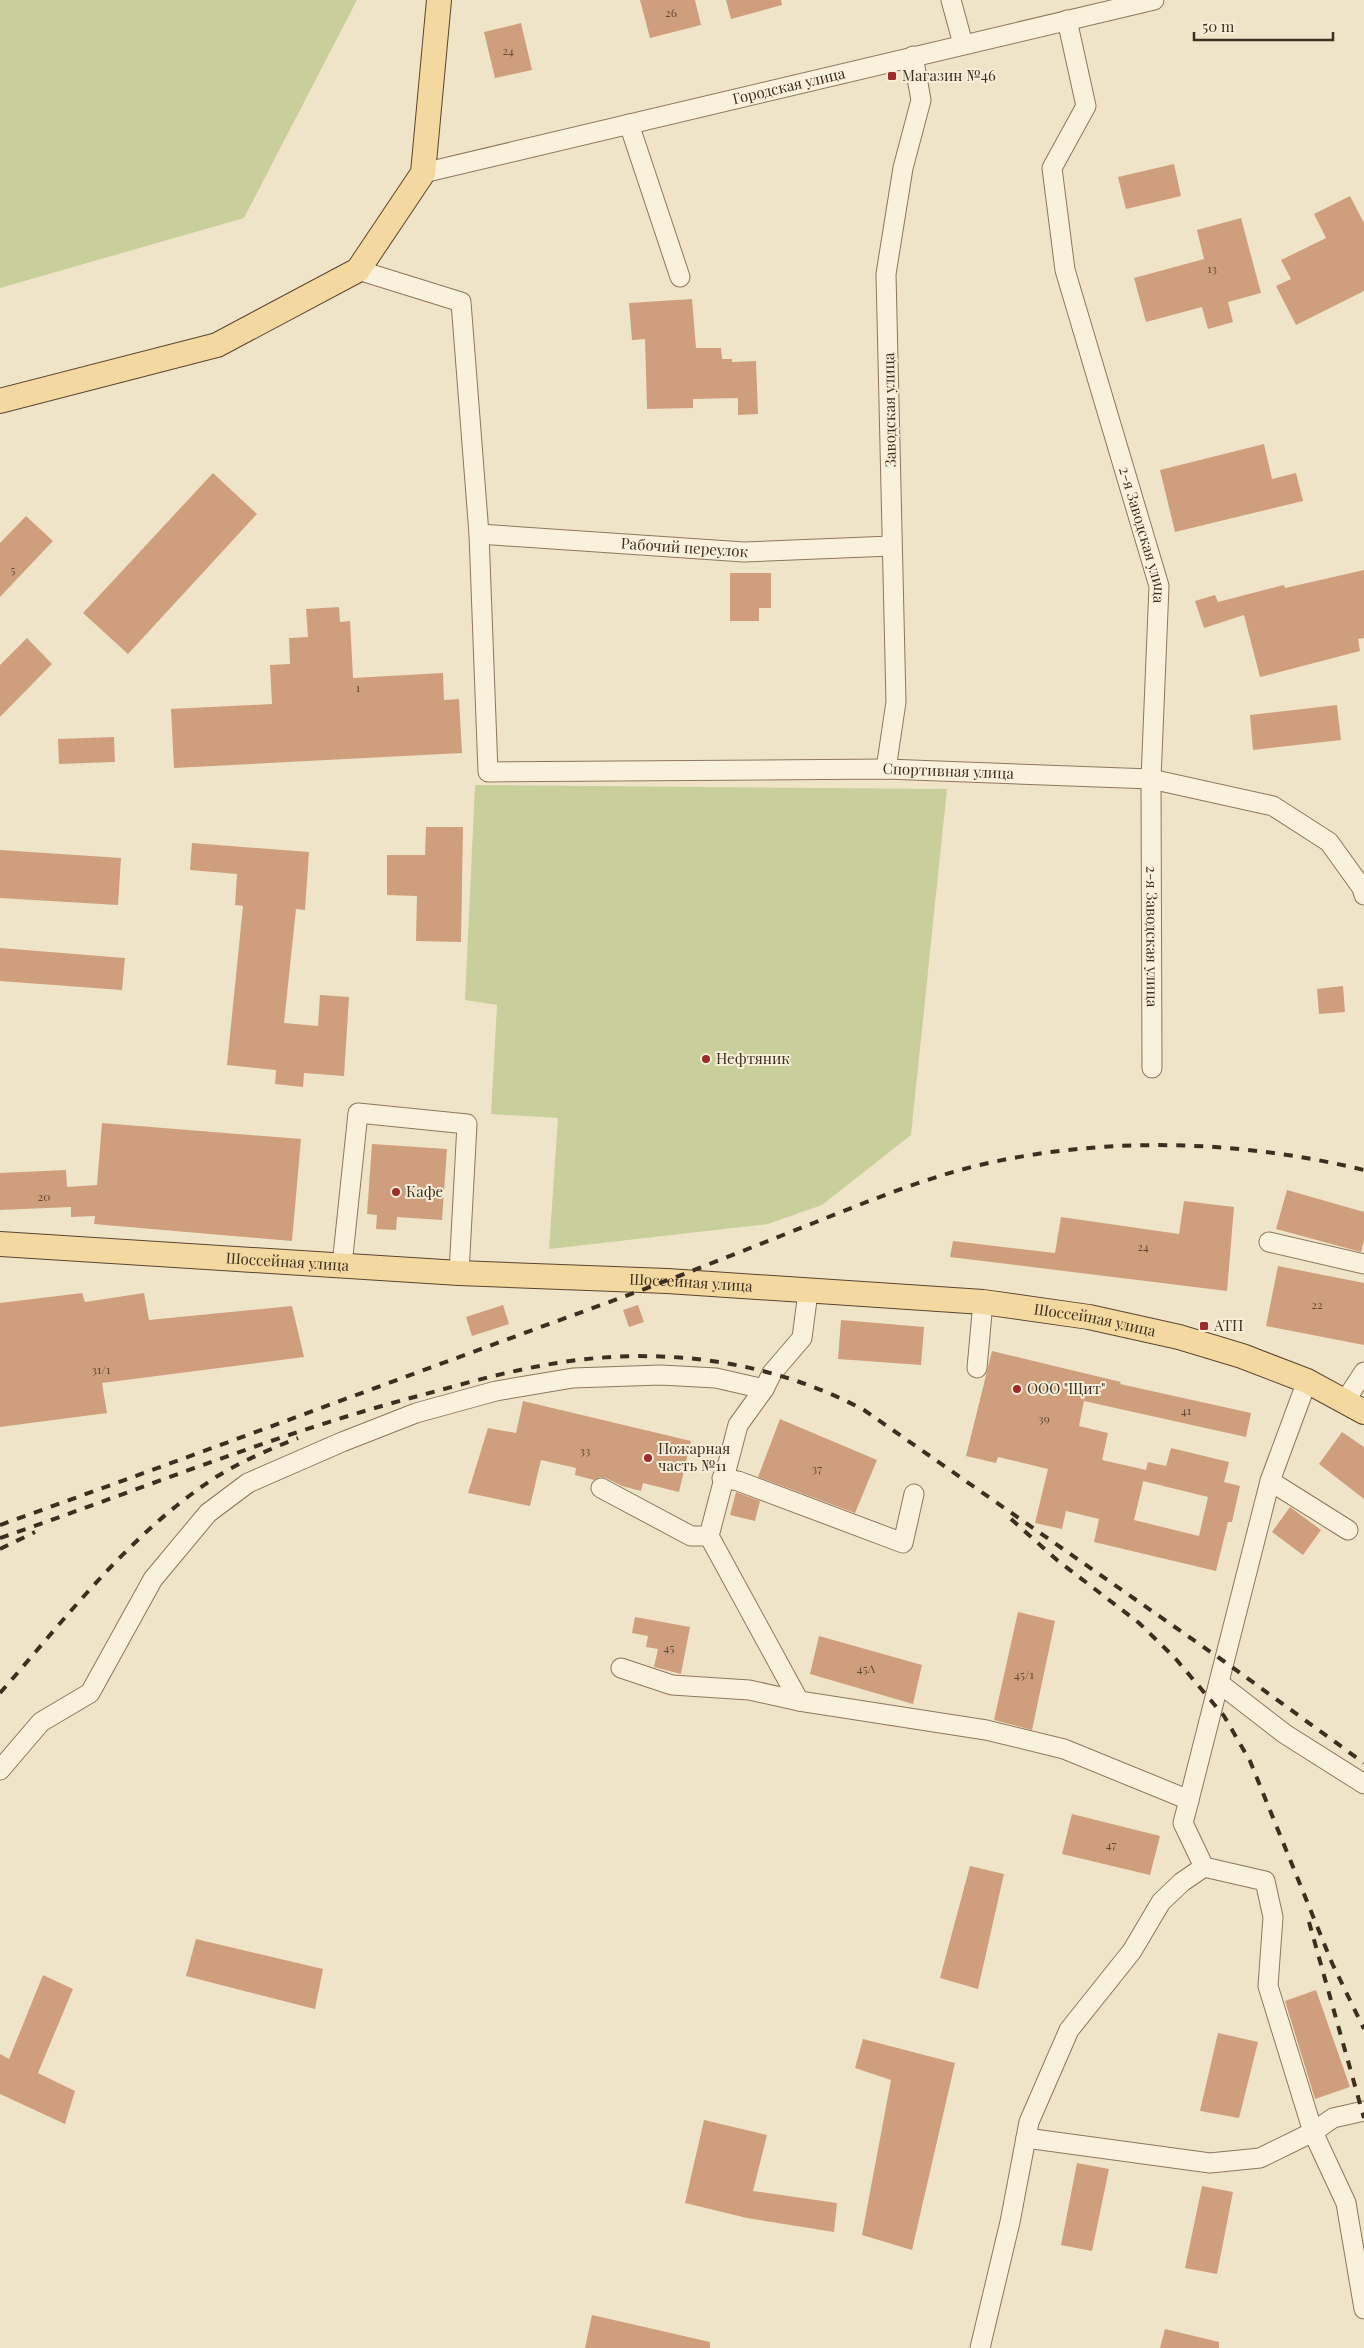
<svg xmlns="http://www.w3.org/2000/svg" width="1364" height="2348" viewBox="0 0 1364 2348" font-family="'Playfair Display',serif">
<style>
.green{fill:#c9cf9b}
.building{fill:#cf9f7d}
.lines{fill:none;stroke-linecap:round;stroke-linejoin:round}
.minor-casing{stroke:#8d765c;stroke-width:21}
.major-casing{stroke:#5b4430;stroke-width:26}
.minor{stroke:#faf1dc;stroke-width:19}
.major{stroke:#f3d9a0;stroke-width:24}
.rail{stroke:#3d2e20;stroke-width:4;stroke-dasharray:9 9;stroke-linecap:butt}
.poi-dot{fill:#9e2a2b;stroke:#f7eed8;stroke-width:2}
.labels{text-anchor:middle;stroke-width:4;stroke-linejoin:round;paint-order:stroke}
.number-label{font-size:12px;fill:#624a37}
.poi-label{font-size:15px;fill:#3d2e20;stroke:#f7eed8;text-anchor:start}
.street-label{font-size:15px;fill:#3d2e20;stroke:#f7eed8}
</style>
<rect width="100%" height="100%" fill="#f0e4c8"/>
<path class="green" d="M0 0H357L244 218 0 288Z
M475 785 947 789 911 1135 822 1205 768 1224 549 1249 558 1118 491 1114 497 1005 465 1000Z"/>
<path class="building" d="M640 0H695L701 25 650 38Z
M726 0H781L782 5 731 19Z
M521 23 532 70 495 78 484 32Z
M1174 164 1181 196 1126 209 1118 177Z
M1350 196 1364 223V291L1296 325 1276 286 1291 279 1281 260 1326 238 1314 214Z
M1241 218 1261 293 1228 302 1233 322 1208 329 1202 307 1146 322 1134 278 1204 259 1197 230Z
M692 299 696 348H721L722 359H732V362L756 361 758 414 738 415V398L693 399V408L647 409 645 339 632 340 629 303Z
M1264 444 1272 479 1296 473 1303 501 1175 532 1160 470Z
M213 473 257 514 128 654 83 613Z
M26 516 53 541 0 597V543Z
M1364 570V638L1358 639 1360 651 1260 677 1244 615 1204 628 1195 601 1215 595 1218 602 1284 585 1285 588Z
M730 573H771V608H759V621H730Z
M339 607 340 622 350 621 353 678 443 673 444 700 459 699 462 753 174 768 171 709 272 704 270 665 290 664 289 638 308 637 306 609Z
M27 638 52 664 0 717V665Z
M1337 705 1341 740 1253 750 1250 715Z
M114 737 115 762 59 764 58 739Z
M426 827H463L461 942 416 941 417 896 387 895V855H425Z
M192 843 309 852 305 910 296 909 284 1023 318 1026 320 995 349 997 344 1076 304 1073 303 1087 275 1084 276 1070 227 1065 243 906 235 905 237 874 190 870Z
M0 850 121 858 118 905 0 898Z
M0 948 125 958 122 990 0 981Z
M1343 986 1345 1012 1319 1014 1317 989Z
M102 1123 301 1139 292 1241 94 1224 95 1216 71 1217V1207L0 1210V1173L66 1170 67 1187 97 1185Z
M372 1144 447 1149 442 1220 397 1217 396 1230 376 1229 377 1215 367 1214Z
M1287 1190 1364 1212V1241L1361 1252 1276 1229Z
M1184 1201 1234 1207 1227 1291 950 1257 953 1241 1055 1253 1061 1217 1179 1234Z
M1278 1266 1364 1283V1345L1266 1326Z
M82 1293 85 1302 144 1293 149 1320 292 1306 304 1357 102 1383 107 1413 0 1427V1303Z
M503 1305 509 1324 472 1336 466 1317Z
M638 1305 644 1322 629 1327 623 1310Z
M841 1320 924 1327 921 1365 838 1359Z
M992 1351 1121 1382 1120 1384 1251 1413 1246 1437 1084 1401 1079 1426 1108 1433 1102 1460 1146 1470 1134 1520 1199 1536 1208 1497 1143 1481 1148 1462 1166 1466 1171 1448 1229 1462 1224 1482 1240 1486 1232 1522H1228L1216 1571 1094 1542 1099 1519 1066 1511 1062 1529 1035 1523 1048 1469 998 1457 996 1463 966 1456Z
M523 1401 691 1441 679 1492 643 1483 641 1491 622 1486 606 1478 600 1477 594 1480 575 1475 576 1468 541 1460 530 1506 468 1493 488 1428 516 1433Z
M780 1419 877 1460 855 1513 758 1477Z
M1342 1432 1364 1447V1499L1319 1464Z
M736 1492 760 1501 755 1521 730 1515Z
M1290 1507 1321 1530 1303 1555 1272 1532Z
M1018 1612 1055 1621 1032 1730 994 1720Z
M635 1617 690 1627 681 1674 654 1667 658 1649 646 1647 648 1636 632 1633Z
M819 1636 922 1665 913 1704 810 1674Z
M1072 1814 1160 1836 1150 1875 1062 1854Z
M970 1866 1004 1874 978 1989 940 1978Z
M196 1939 323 1969 315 2009 186 1976Z
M43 1975 73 1989 38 2073 75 2091 65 2124 0 2094V2054L9 2059Z
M1316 1990 1350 2087 1315 2099 1285 2001Z
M1218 2033 1258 2042 1239 2118 1200 2111Z
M863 2039 955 2063 912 2250 862 2235 891 2080 855 2068Z
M704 2120 767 2135 753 2191 837 2203 834 2232 747 2218 685 2203Z
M1077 2163 1109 2169 1092 2251 1061 2245Z
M1202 2186 1233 2192 1217 2274 1185 2268Z
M592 2315 710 2342V2348H585Z
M1165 2329 1219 2342V2348H1160Z"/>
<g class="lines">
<defs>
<g id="minor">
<path d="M951 0 963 44"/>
<path id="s1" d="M1067 20 1086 106 1052 168 1065 270 1159 586 1151 779 1152 1068"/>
<path d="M629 124 680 277"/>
<path id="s2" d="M423 173 1154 0"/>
<path id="s3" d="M358 270 461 302 479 534 488 772 886 769 1151 779 1273 806 1329 842 1362 888 1364 895"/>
<path id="s4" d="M479 534 744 552 891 546"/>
<path d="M886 769 896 702 886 274 903 168 921 100 913 56"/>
<path d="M1269 1242 1364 1264"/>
<path d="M342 1265 358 1113 467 1124 459 1273"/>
<path d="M977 1368 983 1302"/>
<path d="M1345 1401 1364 1372"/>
<path d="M722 1478 738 1481 903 1543 914 1494"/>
<path d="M1270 1481 1348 1530"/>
<path d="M601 1488 691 1536H709"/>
<path d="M621 1668 672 1685 749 1690 799 1701 986 1730 1064 1749 1189 1800 1270 1481 1307 1381"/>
<path d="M1219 1683 1285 1734 1364 1784"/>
<path d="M799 1701 709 1536 738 1425 764 1389 772 1373 802 1338 808 1292"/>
<path d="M0 1770 41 1722 90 1693 153 1579 208 1513 248 1483 342 1442 416 1413 496 1391 573 1378 661 1375 716 1378 764 1389"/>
<path d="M1189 1800 1183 1823 1204 1867 1265 1881 1273 1917 1268 1986 1313 2132 1346 2203 1364 2309"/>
<path d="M1026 2138 1210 2163 1260 2158 1313 2132 1333 2118 1364 2111"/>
<path d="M980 2348 1010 2222 1029 2122 1069 2030 1132 1951 1161 1902 1182 1882 1204 1867"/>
</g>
<g id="major">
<path d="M0 401 217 345 358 270 423 173 439 0"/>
<path id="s5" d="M0 1244 459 1273 667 1281 983 1302 1089 1317 1179 1337 1242 1356 1307 1381 1364 1412"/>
</g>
</defs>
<use href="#minor" class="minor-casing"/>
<use href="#major" class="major-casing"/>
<use href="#minor" class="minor"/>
<use href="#major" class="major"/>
<path class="rail" d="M1011 1519 1057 1560 1139 1623 1175 1658 1224 1716 1250 1761 1332 1963 1364 2029
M0 1525C201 1453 401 1378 601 1305 673 1279 745 1250 816 1222 874 1199 932 1175 993 1162 1115 1136 1244 1141 1364 1170
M0 1538C134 1492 265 1438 403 1400 453 1387 505 1371 557 1363 662 1346 770 1360 864 1410L1225 1662 1364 1763
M0 1549 35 1532
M0 1693C67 1617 130 1533 216 1477 242 1461 270 1449 298 1438
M1309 1922 1364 2118"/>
</g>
<g class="poi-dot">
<rect x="887" y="71" width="10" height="10" rx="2.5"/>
<circle cx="706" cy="1059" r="5"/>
<circle cx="396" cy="1192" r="5"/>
<rect x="1199" y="1321" width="10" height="10" rx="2.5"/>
<circle cx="1017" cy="1389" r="5"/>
<circle cx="648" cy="1458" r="5"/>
</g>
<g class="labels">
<g class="number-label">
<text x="671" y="17">26</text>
<text x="508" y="55">24</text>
<text x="1212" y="273">13</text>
<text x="13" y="574">5</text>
<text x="358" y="692">1</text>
<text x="44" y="1201">20</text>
<text x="1143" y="1251">24</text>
<text x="1317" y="1309">22</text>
<text x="101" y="1374">31/1</text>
<text x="1186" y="1415">41</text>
<text x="1044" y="1423">39</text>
<text x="585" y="1455">33</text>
<text x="817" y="1473">37</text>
<text x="669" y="1652">45</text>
<text x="866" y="1673">45А</text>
<text x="1024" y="1679">45/1</text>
<text x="1111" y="1849">47</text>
</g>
<g class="poi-label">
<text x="902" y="81">Магазин №46</text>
<text x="716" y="1064">Нефтяник</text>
<text x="406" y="1197">Кафе</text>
<text x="1214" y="1331">АТП</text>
<text x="1027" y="1394">ООО "Щит"</text>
<text x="658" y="1454">Пожарная<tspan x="658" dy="17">часть №11</tspan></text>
</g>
<g class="street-label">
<text dy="5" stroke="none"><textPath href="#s2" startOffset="376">Городская улица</textPath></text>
<text transform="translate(890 410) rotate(-91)" y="5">Заводская улица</text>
<text dy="5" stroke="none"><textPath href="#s1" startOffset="538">2-я Заводская улица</textPath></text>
<text dy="5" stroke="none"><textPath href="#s4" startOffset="206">Рабочий переулок</textPath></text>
<text dy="5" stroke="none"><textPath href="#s3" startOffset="1039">Спортивная улица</textPath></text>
<text dy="5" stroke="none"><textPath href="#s1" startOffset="942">2-я Заводская улица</textPath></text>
<text dy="5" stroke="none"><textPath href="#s5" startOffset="288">Шоссейная улица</textPath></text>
<text dy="5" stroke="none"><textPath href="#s5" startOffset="692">Шоссейная улица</textPath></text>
<text dy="5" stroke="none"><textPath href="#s5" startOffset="1098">Шоссейная улица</textPath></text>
</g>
</g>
<path d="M1194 32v8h139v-8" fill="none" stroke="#3d2e20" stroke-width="2.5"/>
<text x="1202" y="32" font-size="15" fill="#3d2e20" stroke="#f7eed8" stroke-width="4" paint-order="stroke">50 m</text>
</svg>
